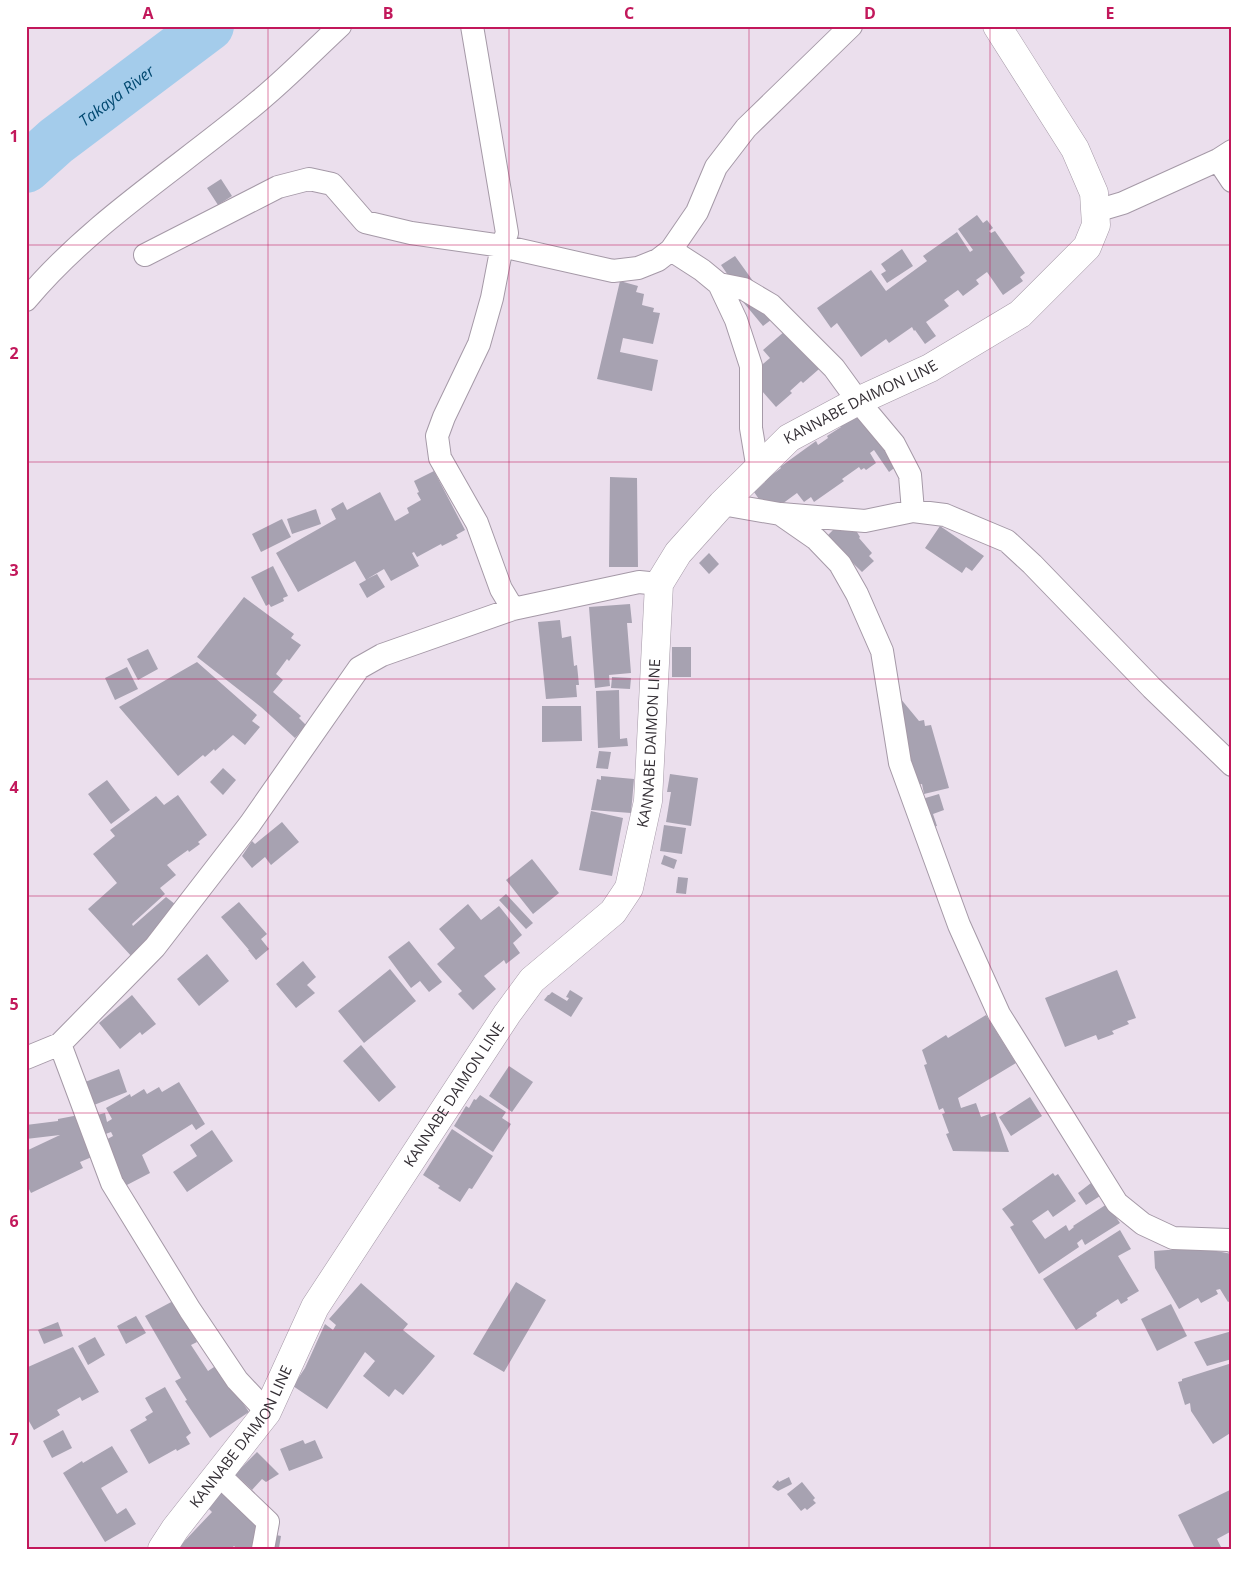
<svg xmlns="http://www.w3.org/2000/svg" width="1258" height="1575" viewBox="0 0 1258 1575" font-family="'Open Sans',sans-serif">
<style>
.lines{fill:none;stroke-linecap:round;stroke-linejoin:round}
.river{stroke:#a4cceb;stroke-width:50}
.building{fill:#a7a2b1}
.minor-casing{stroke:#a599a7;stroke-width:24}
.primary-casing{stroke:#a599a7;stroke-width:29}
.minor{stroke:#fff;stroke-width:22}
.primary{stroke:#fff;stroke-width:28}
.grid{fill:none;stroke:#c2185b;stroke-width:1;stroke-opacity:0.55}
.labels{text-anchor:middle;stroke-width:4;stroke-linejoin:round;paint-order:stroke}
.street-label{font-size:15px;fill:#342f35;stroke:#fff}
.water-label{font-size:16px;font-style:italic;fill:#024971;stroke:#fff}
.neatline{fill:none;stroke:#c2185b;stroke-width:2}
.grid-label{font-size:16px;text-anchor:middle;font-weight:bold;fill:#c2185b}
</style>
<rect width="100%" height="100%" fill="#ebdfed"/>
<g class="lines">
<path class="river" id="s1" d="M26 168 56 141 209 26"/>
</g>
<path class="building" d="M221 179 232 196 218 205 207 188Z
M977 215 983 223 987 220 993 228 989 231 991 233 995 231 1025 273 1020 277 1023 281 1003 295 987 272 976 280 979 284 963 296 958 290 944 300 949 306 926 322 936 336 925 344 915 330 914 331 912 327 889 343 886 339 861 357 837 323 831 328 817 308 871 270 886 291 927 261 923 256 957 232 970 252 973 250 958 229Z
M902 249 913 266 887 283 881 274 886 271 881 264Z
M735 256 753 281 739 291 721 265Z
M620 281 638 286 636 292 644 294 642 305 654 308 653 312 660 313 653 344 623 338 620 352 658 360 652 391 597 379Z
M739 297 780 313 763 326Z
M792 325 826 363 803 383 801 381 790 391 792 393 776 407 749 376 770 358 763 350Z
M863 408 901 463 889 472 874 450 870 453 876 463 866 470 864 468 861 470 859 467 842 479 844 481 814 502 811 497 804 502 797 493 782 504 781 502H761L754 492 765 482 764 481 781 468 780 467 816 441 818 445 828 438 827 436 841 427 839 424Z
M434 471 465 530 456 535 458 538 442 546 441 544 417 557 414 552 412 553 419 566 391 581 384 569 367 579 377 574 385 587 367 598 359 584 366 580 355 561 298 592 276 553 336 519 331 509 343 502 347 510 380 492 395 521 409 513 407 508 421 500 417 493 419 492 414 481Z
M610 477 637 478 638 567H609Z
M316 509 321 524 292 534 287 519Z
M282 519 291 537 261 552 252 534Z
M852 524 860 537 859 538 872 553 869 556 874 561 862 572 826 537 836 527Z
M940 526 984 556 972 571 966 567 962 573 925 548Z
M709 553 719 564 709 574 699 563Z
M273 566 288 596 283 598 284 601 271 607 269 604 266 606 251 577Z
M244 597 294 634 291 638 301 645 289 661 287 659 276 674 283 680 273 692 301 716 299 718 306 725 295 738 261 707 197 657Z
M630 604 632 623H627L631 673 609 675 610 686 595 688 589 607Z
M560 620 562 638 571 636 574 666 577 665 579 685H576L577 697 546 699 538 622Z
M672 647H691V677H672Z
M148 649 158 669 138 680 127 659Z
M197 662 257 715 252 721 260 727 245 745 233 735 215 751 214 749 205 757 203 755 178 776 119 707Z
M127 667 138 689 115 700 105 678Z
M612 677 631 678 630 689 611 688Z
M619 690 620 739 627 738 628 746 598 748 596 691Z
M900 698 919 721 924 720 925 726 931 725 949 788 924 794 922 784 916 785 903 732Z
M542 706H581L582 741 542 742Z
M599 751 611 752 608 769 596 768Z
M223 768 236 780 223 795 210 782Z
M670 774 698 778 691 826 666 822 671 792H667Z
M601 776 634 779 631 813 591 810 597 779 601 780Z
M107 780 130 810 111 824 88 794Z
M939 794 944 810 933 814 937 826 931 827 922 799Z
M178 795 207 835 198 842 200 844 189 852 188 850 167 865 176 875 160 888 165 894 132 924 133 926 166 897 180 908 133 958 88 909 117 883 93 854 115 836 110 830 156 796 164 805Z
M591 811 623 818 612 876 579 870Z
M282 822 299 842 271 865 265 857 252 868 242 856 252 841 255 844Z
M664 825 686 828 682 854 660 851Z
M664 855 677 860 674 869 661 864Z
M532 859 559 893 533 914 506 880Z
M678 877 688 878 686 894 676 893Z
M506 894 533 923 526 929 499 900Z
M239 902 267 934 261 939 269 949 256 960 248 950H249L221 917Z
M468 904 481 920 499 906 522 935 513 943 520 953 506 964 504 960 484 976 496 989 473 1010 458 994 462 991 437 964 455 948 439 929Z
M409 941 442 982 429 992 420 981 411 988 388 957Z
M207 954 229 981 199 1006 177 979Z
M303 961 316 977 307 985 315 993 296 1008 276 984Z
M390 969 416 1001 364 1043 338 1011Z
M1117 970 1136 1018 1127 1021 1129 1024 1112 1031 1114 1034 1098 1040 1096 1035 1065 1047 1045 998Z
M570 990 583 998 571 1017 544 1000 548 995H549L552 992 567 1001 569 998 566 997Z
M132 995 156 1024 142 1035 140 1032 120 1049 99 1023Z
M986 1015 1016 1063 958 1098 961 1108 976 1103 981 1117 995 1112 1009 1152 953 1151 946 1134 949 1133 942 1114 945 1113 943 1108 939 1110 924 1065 927 1064 922 1050 946 1035 948 1038Z
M361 1045 396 1087 379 1102 343 1061Z
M509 1066 533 1082 512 1112 489 1096Z
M119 1069 127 1092 94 1105 85 1082Z
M179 1082 205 1124 196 1130 192 1124 142 1155 150 1173 125 1186 102 1142 113 1136 111 1132 100 1136 93 1116 105 1113 107 1122 112 1119 106 1108 130 1094 131 1097 144 1089 147 1094 159 1087 162 1092Z
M480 1095 506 1112 502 1118 511 1124 493 1152 454 1126 466 1106 469 1108 474 1099 476 1100Z
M1030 1097 1042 1116 1011 1136 999 1117Z
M79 1115 94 1156 80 1162 83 1168 31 1193 26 1183V1151L60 1135 26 1139V1125L58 1121V1119Z
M452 1129 493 1156 472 1189 469 1188 460 1202 438 1188 440 1186 423 1175Z
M212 1130 233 1161 187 1192 173 1172 197 1156 190 1145Z
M1053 1173 1055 1176 1058 1174 1076 1201 1053 1217 1048 1210 1032 1221 1045 1239 1066 1225 1069 1231 1074 1227 1073 1226 1107 1204 1120 1223 1085 1245 1082 1239 1077 1243 1079 1247 1039 1274 1010 1227 1014 1225 1002 1209Z
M1091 1183 1100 1196 1086 1205 1078 1193Z
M1120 1230 1131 1249 1118 1256 1139 1291 1127 1298 1128 1300 1121 1304 1118 1299 1096 1313 1097 1316 1076 1330 1043 1279Z
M1181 1249 1211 1250 1232 1254V1300L1228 1302 1220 1289 1216 1290 1218 1294 1201 1303 1198 1298 1179 1309 1155 1268 1154 1251Z
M516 1282 546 1300 504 1372 473 1354Z
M361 1283 408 1324 403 1330 435 1356 403 1395 395 1389 389 1397 363 1376 375 1361 365 1352 327 1409 293 1386 305 1368 325 1324 333 1330 336 1325 329 1319Z
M175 1300 197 1342 191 1345 208 1371 217 1365 249 1412 210 1438 185 1401 187 1400 175 1381 181 1378 145 1316Z
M1171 1304 1187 1336 1157 1351 1141 1319Z
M136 1316 146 1333 126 1344 117 1326Z
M58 1322 63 1336 44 1344 38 1330Z
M1232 1331V1359L1207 1366 1194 1342Z
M95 1337 105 1355 88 1365 78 1346Z
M73 1347 99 1392 82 1401 80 1397 57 1410 60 1415 34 1430 26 1416V1364L28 1367Z
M1232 1363V1432L1213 1444 1191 1411 1190 1403 1185 1405 1178 1382 1182 1381V1379Z
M165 1387 191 1433 186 1437 190 1444 177 1451 176 1449 149 1464 130 1430 147 1420 145 1417 153 1412 145 1398Z
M63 1430 72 1448 52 1458 43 1441Z
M303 1440 305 1444 315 1440 323 1458 289 1471 280 1449Z
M112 1446 128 1472 101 1488 117 1514 126 1508 136 1524 105 1542 63 1473 82 1461 83 1463Z
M257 1452 279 1474 266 1482 262 1479 252 1490 235 1474Z
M789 1477 792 1484 778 1491 772 1487 778 1480 779 1482Z
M802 1482 815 1498 813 1500 816 1503 807 1510 805 1508 801 1511 787 1494Z
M1232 1489V1536L1230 1532 1217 1539 1222 1549H1195L1178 1515Z
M222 1491 258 1526 254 1549H237L234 1546 231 1549H177L212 1512 207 1507Z
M271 1534 281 1536 279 1548 269 1546Z"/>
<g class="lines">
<defs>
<path id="minor" d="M472 26 507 233 502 246 492 298 479 344 444 417 437 436 440 458 477 523 501 589 513 609
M1218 160 1232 181
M1096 211 1123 203 1218 160 1232 151
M671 250 702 270 719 284 736 320 751 366V428L758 470
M145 255 278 187 309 179 332 184 365 222 411 233 502 246 613 271 638 268 658 260 671 250 697 212 716 167 746 128 851 26
M719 284 744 289 771 305 834 368 858 401 894 444 910 475 913 511
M26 300C92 221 181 167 259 101 287 78 313 51 340 26
M722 504 780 514 816 539 840 564 857 594 882 651 900 763 959 925 999 1014 1117 1203 1143 1224 1173 1238 1229 1240 1232 1241
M781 514 865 521 913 511 945 515 1007 541 1032 564 1152 688 1232 765
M26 1058 60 1044
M267 1412 237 1380 190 1310 112 1183 60 1044 155 947 250 824 359 668 382 655 513 609 639 582 659 584
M218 1474 268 1522 263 1549"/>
<g id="primary">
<path id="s2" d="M162 1549 175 1529 267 1412 315 1307 507 1014 532 980 613 912 629 888 648 801 659 584 678 553 722 504 789 438 858 401 930 368 1020 314 1087 247 1096 225 1094 193 1075 149 997 26"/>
</g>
</defs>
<use href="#minor" class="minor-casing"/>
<use href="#primary" class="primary-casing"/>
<use href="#minor" class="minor"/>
<use href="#primary" class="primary"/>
</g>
<path class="grid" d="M268 26V1549M509 26V1549M749 26V1549M990 26V1549M26 245H1232M26 462H1232M26 679H1232M26 896H1232M26 1113H1232M26 1330H1232"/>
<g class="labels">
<g class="street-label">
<text dy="5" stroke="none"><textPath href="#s2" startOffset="1398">KANNABE DAIMON LINE</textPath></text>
<text dy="5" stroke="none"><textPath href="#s2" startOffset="962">KANNABE DAIMON LINE</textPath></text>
<text dy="5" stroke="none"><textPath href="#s2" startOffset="542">KANNABE DAIMON LINE</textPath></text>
<text dy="5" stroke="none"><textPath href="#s2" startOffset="138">KANNABE DAIMON LINE</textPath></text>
</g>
<g class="water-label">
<text dy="6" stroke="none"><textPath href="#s1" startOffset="116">Takaya River</textPath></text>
</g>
</g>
<rect width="1258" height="1575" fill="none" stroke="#ffffff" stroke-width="55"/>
<rect x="28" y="28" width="1202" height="1520" class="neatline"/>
<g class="grid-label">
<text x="148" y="19">A</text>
<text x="388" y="19">B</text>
<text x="629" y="19">C</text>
<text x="870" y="19">D</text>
<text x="1110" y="19">E</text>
<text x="14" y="142">1</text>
<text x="14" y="359">2</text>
<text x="14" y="576">3</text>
<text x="14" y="793">4</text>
<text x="14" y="1010">5</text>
<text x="14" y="1227">6</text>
<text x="14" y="1445">7</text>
</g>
</svg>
